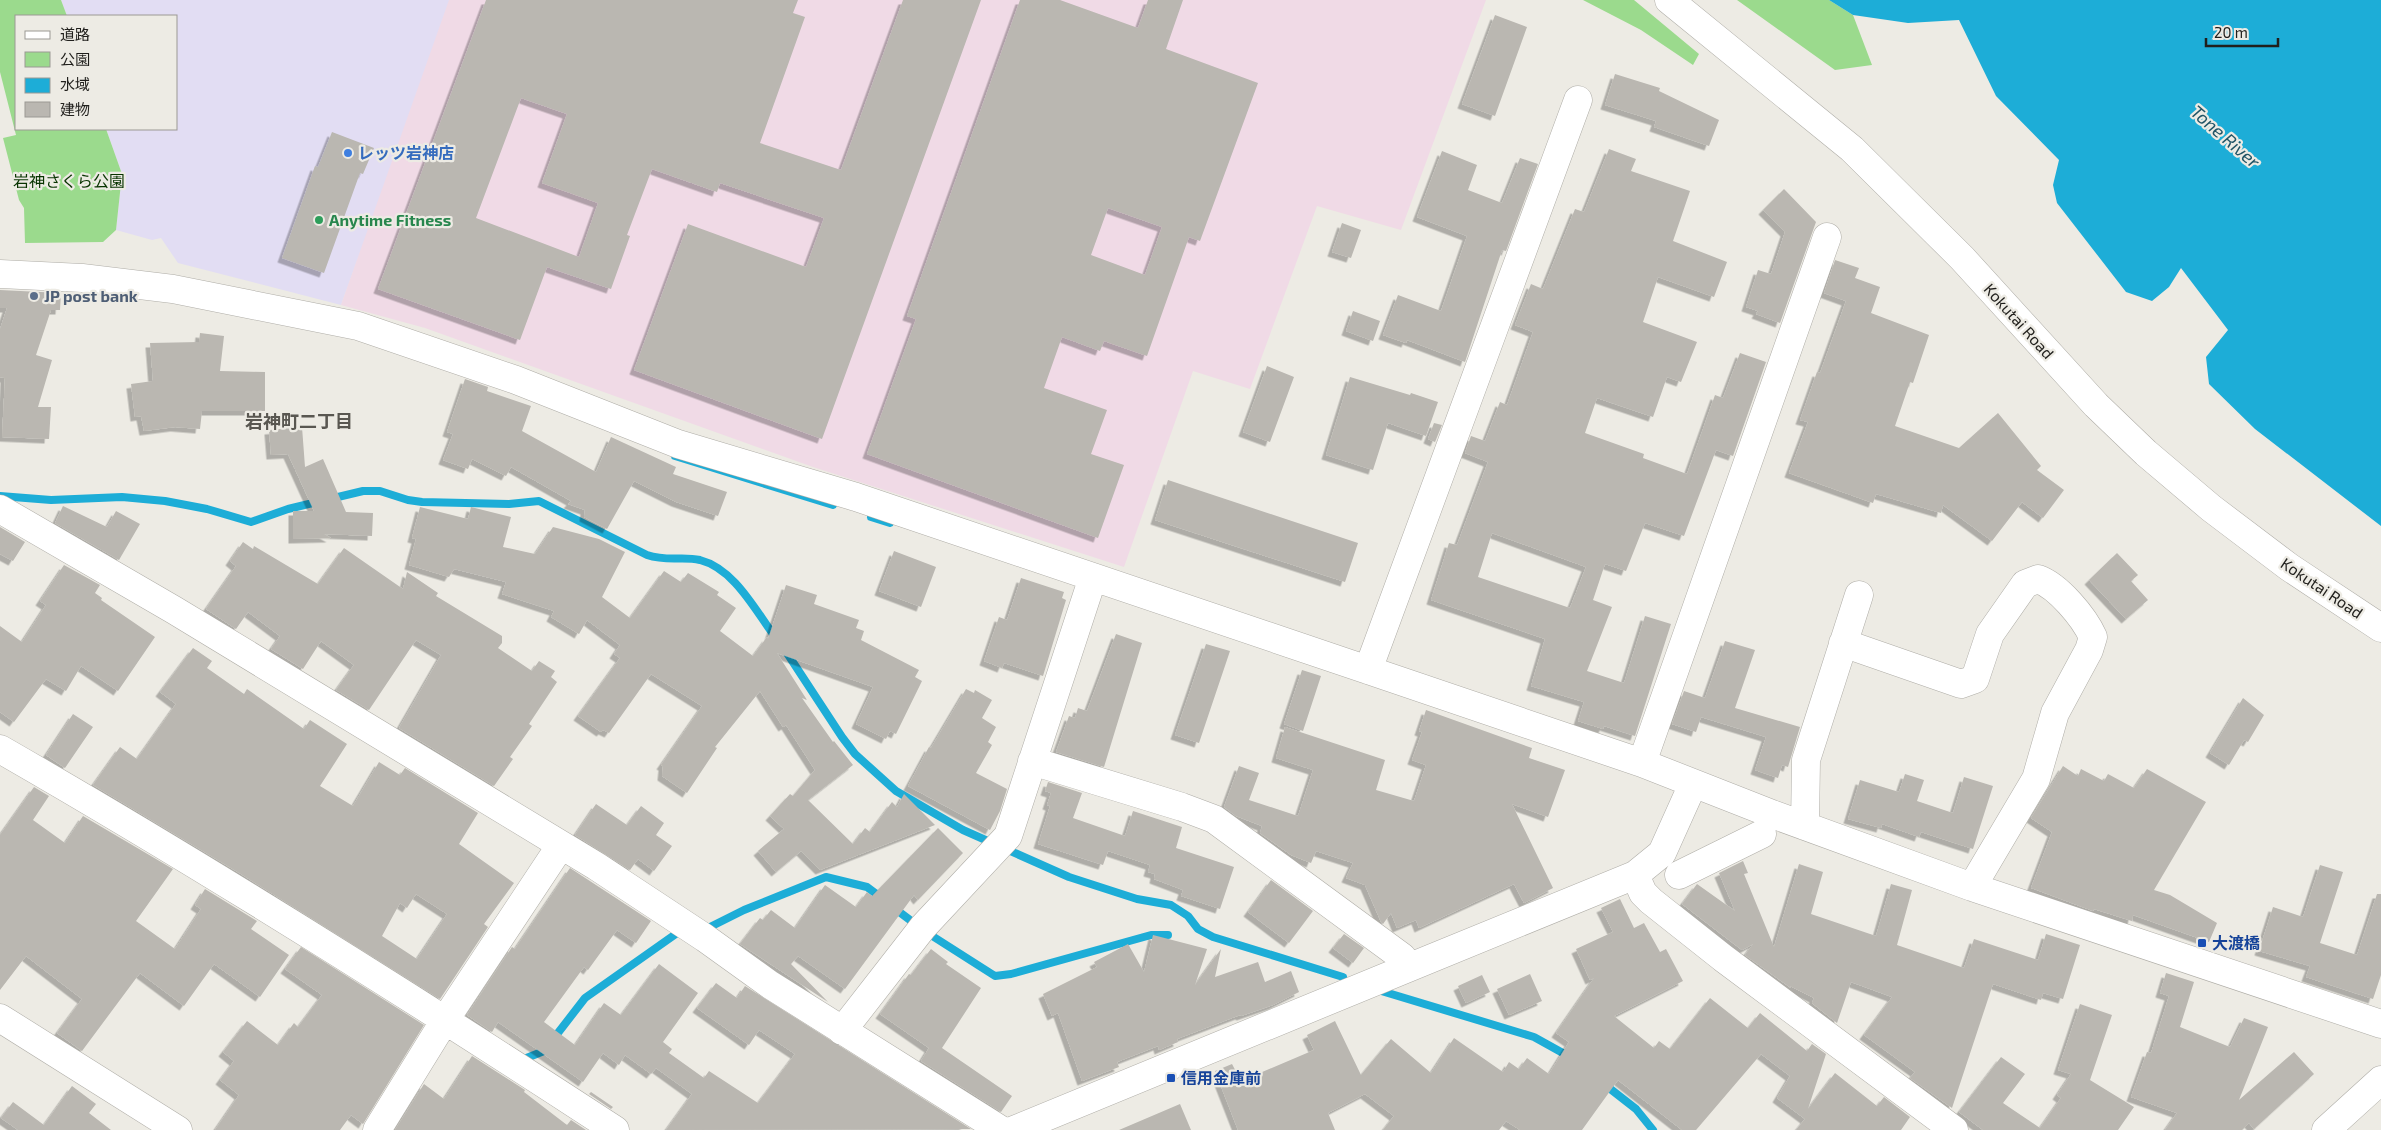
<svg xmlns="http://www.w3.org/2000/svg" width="2381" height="1130" viewBox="0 0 2381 1130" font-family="'Exo 2','Noto Sans JP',sans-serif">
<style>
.commercial{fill:#e2ddf3}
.industrial{fill:#f0dae6}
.green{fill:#9bda8d}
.water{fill:#1dadd7}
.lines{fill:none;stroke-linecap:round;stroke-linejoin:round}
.stream{stroke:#1dadd7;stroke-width:8}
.building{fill:#bab7b1;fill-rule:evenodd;filter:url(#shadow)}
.minor-casing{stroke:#afada7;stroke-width:29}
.major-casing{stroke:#afada7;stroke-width:29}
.minor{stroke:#fff;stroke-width:28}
.major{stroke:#fff;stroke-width:28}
.shop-dot{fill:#3f7fe0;stroke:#edebe4;stroke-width:2}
.leisure-dot{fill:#2e9e5b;stroke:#edebe4;stroke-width:2}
.service-dot{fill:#5c6f8a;stroke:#edebe4;stroke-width:2}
.transit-dot{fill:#1a4fb4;stroke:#edebe4;stroke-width:2}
.labels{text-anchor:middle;stroke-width:4.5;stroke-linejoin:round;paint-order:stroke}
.shop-label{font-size:16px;font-weight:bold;fill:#366cbe;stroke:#edebe4;text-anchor:start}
.park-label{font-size:16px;fill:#083400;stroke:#edebe4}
.leisure-label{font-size:16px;font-weight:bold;fill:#27864d;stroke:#edebe4;text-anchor:start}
.service-label{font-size:16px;font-weight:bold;fill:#4e5e75;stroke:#edebe4;text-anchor:start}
.street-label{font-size:16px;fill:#201f1c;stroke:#edebe4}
.transit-label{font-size:16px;font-weight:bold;fill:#164399;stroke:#edebe4;text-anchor:start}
.water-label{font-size:18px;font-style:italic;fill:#215567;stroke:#edebe4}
.neighbourhood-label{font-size:18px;font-weight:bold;fill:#595751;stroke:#edebe4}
</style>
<defs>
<filter id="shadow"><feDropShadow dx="-4.5" dy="4.5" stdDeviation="0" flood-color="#0004"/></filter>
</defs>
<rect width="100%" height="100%" fill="#edebe4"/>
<path class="commercial" d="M61 0H452L341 305 178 263 161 238 152 240 116 230 122 174 106 129H176V16H67Z"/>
<path class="industrial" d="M449 0H1486L1401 230 1317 206 1250 389 1193 371 1124 567 813 467 425 328 341 305Z"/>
<path class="green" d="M0 0H61L67 16H16V129H106L122 174 116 230 103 242 25 243 24 208 19 200 3 138 16 135 0 72Z
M1583 0H1634L1699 54 1693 65 1641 30Z
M1737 0H1829L1853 15 1872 65 1835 70Z"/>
<path class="water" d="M1829 0H2381V526L2255 429 2209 384 2206 357 2228 330 2181 268 2169 287 2152 301 2126 292 2057 203 2053 185 2059 160 1996 96 1959 20 1908 23 1853 15Z"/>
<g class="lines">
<path class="stream" d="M675 456 833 505
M0 496 51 500 122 497 165 501 207 509 251 522 288 509 363 491H380L408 500 422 502 509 504 539 501 647 555C668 562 682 556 700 560 735 569 756 612 776 638
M871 517 890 523
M785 650 842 737 855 754 896 791 963 830 1069 877 1137 899 1171 905 1188 916 1198 929 1213 937 1343 977
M894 908 918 926
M704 930 744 910 826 877 867 887 883 899
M926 932 995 976 1011 974 1151 935H1168
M1378 990 1534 1037 1570 1057
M519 1061 544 1051 585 998 680 931
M1604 1084 1636 1109 1653 1130"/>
</g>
<path class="building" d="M486 0H798L793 13 805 17 760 143 841 170 903 0H981L822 439 634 370 688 224 806 267 824 218 720 183 717 192 652 169 627 235 630 236 611 289 547 267 520 340 378 289ZM521 98 567 114 542 183 598 203 579 257 476 218Z
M1020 0H1060L1138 28 1148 0H1183L1166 49 1258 83 1200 241 1189 237 1147 356 1104 341 1100 351 1062 337 1044 388 1107 410 1091 454 1124 465 1098 538 867 454 916 319 907 316ZM1108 208 1162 227 1145 275 1091 255Z
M1495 15 1527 27 1495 116 1462 104Z
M1615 74 1660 88 1659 91 1719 120 1709 146 1654 127 1656 121 1605 105Z
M332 132 374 148 363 174 360 173 324 273 282 258 315 166 318 167Z
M1609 149 1636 159 1631 171 1690 191 1673 241 1727 262 1714 297 1658 277 1643 322 1697 342 1681 382 1667 377 1653 417 1597 398 1585 433 1644 454 1643 458 1687 474 1715 395 1723 398 1740 353 1766 362 1733 456 1716 450 1684 536 1645 523 1626 571 1605 564 1593 600 1612 607 1587 671 1624 683 1645 616 1671 624 1635 736 1604 726 1603 729 1578 721 1584 702 1531 686 1545 639 1431 600 1449 543 1457 545 1488 462 1465 453 1471 436 1485 441 1500 402 1507 405 1533 332 1515 325 1531 284 1543 289 1575 209 1584 212ZM1492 533 1586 567 1570 608 1478 577Z
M1442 151 1477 165 1468 190 1502 203 1520 158 1538 164 1506 251 1502 250 1465 362 1407 340 1406 343 1383 335 1398 295 1441 311 1467 236 1417 217Z
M1784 189 1816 222 1780 323 1756 314 1758 311 1746 307 1758 270 1771 274 1785 232 1763 210Z
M1342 223 1361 230 1351 258 1332 252Z
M1835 260 1859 268 1855 278 1880 287 1871 313 1929 335 1913 383 1910 382 1895 426 1959 448 1998 413 2041 466 2037 470 2064 490 2043 518 2022 502 1992 541 1943 505 1941 513 1876 494 1873 503 1789 473 1808 422 1800 420 1817 372 1820 373 1846 301 1824 293Z
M0 290 61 293 60 310H51L36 355 52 360 38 407H51L49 439 2 437 5 378 0 377V329L7 308H0Z
M1353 311 1380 321 1373 341 1346 331Z
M200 333 224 336 220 371 265 372V411H202L200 429 175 427 144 431 141 416 135 417 131 384 153 381 150 343 199 342Z
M1267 366 1294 377 1270 442 1243 432Z
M1350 377 1410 395 1411 393 1438 402 1426 436 1388 423 1373 470 1326 455Z
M465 379 488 387 487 391 531 406 522 431 596 472 611 437 676 467 673 474 727 492 718 516 676 502 634 481 607 529 584 517 585 510 568 504 571 501 511 467 506 476 472 459 468 469 443 460 453 434 447 432Z
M1434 423 1442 425 1435 442 1428 439Z
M302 427 305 467 323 459 346 512 373 513 372 536 324 534 331 538 293 539V511H314L288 454 271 455 269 430Z
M1168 480 1358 543 1345 582 1155 520Z
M63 506 107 527 116 511 140 524 119 560 55 523Z
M420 507 468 519 471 507 511 517 503 547 535 554 553 527 599 539 625 552 602 597 630 618 664 571 681 582 688 573 719 592 717 595 736 608 720 631 753 656 767 637 768 639 786 585 817 595 814 604 859 620 856 628 864 631 861 640 919 670 915 677 922 681 896 734 890 731 886 739 856 724 873 687 777 653 807 700 802 698 833 742 834 741 853 765 808 800 853 844 865 828 870 832 892 802 897 807 904 794 935 825 820 870 801 851 776 872 758 851 784 829 770 816 790 794 793 796 815 770 786 725 783 727 760 691 715 747 717 748 687 793 662 776 663 766 661 765 702 706 651 674 609 733 603 730 601 732 578 716 620 658 614 654 620 645 587 620 579 634 551 617 554 611 502 594 506 582 454 569 449 577 409 565 416 539 412 538Z
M0 527 25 542 13 561 0 554Z
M243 542 253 549 254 546 318 584 344 548 403 589 407 572 438 593 436 596 502 636V643L498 648 532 671 539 661 555 671 551 677 557 682 529 724 532 726 510 757 513 759 494 786 399 728 441 655 416 640 369 710 336 690 354 665 321 641 303 669 271 649 280 636 248 612 236 629 206 609 236 566 230 561Z
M894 551 936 567 921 607 879 591Z
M2117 553 2138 575 2131 581 2148 600 2126 619 2089 580Z
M64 565 100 585 95 593 102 598 101 600 155 637 118 691 81 666 66 691 46 679 14 722 0 712V626L22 642 46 605 40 601Z
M1021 578 1064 592 1062 598 1066 600 1043 676 1004 663 1002 668 984 661 999 617 1007 620Z
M1116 634 1142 643 1104 767 1056 752 1069 716 1075 718 1078 708 1087 711Z
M1725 641 1755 650 1735 708 1800 727 1788 767 1782 765 1778 778 1755 770 1766 737 1701 717 1696 732 1672 724 1684 691 1705 698Z
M1206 644 1230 651 1199 743 1175 735Z
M193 648 212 661 207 668 244 694 247 689 304 729 310 720 347 744 320 786 353 806 379 762 400 775 405 768 478 813 459 844 514 883 484 924 488 927 440 999 241 874 93 785 120 747 137 759 176 704 160 692ZM416 894 447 914 417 959 382 936 400 903 407 908Z
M1302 670 1321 676 1303 731 1284 724Z
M966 689 974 693 975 690 992 700 982 718 996 727 988 742 992 745 976 773 1007 789 1000 811 990 830 908 786 929 747 931 748Z
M2243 698 2264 715 2248 742 2244 740 2229 765 2210 753Z
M1426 710 1532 748 1529 758 1565 770 1548 817 1512 804 1553 888 1524 903 1514 884 1419 928 1416 920 1397 928 1391 913 1383 924 1381 922 1365 885 1346 878 1353 863 1316 851 1311 863 1291 855 1260 833 1262 826 1236 816 1224 807 1239 766 1259 773 1249 800 1298 816 1313 770 1276 758 1285 727 1385 760 1376 790 1414 801 1426 765 1412 760 1422 732 1419 731Z
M73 714 93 727 65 768 46 755Z
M2063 766 2078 776 2081 769 2104 781 2108 774 2134 788 2147 769 2206 802 2154 890 2170 895 2217 923 2209 942 2133 915 2132 921 2094 909 2093 911 2031 888 2052 832 2031 818Z
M1905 774 1924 780 1917 801 1953 813 1964 777 1993 786 1973 849 1921 832 1919 837 1882 824 1881 828 1848 819 1860 780 1899 792Z
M1048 782 1082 793 1073 818 1125 836 1133 811 1182 827 1176 848 1234 867 1220 909 1181 896 1183 890 1154 879 1155 874 1148 872 1150 865 1108 851 1103 865 1038 844 1050 806 1047 805 1051 793 1045 791Z
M34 787 49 796 33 820 65 843 83 816 173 869 136 921 175 949 201 909 195 905 205 889 257 921 251 929 289 955 260 997 214 964 184 1006 140 973 82 1051 57 1033 82 999 26 956 0 990V835Z
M596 804 627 825 641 806 664 823 656 835 672 846 654 871 638 859 630 870 575 835Z
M938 828 963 853 918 900 914 895 845 989 798 956 791 964 828 1002 740 944 760 918 763 920 771 910 795 928 825 885 856 907 867 892 872 896Z
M1743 861 1748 873 1744 874 1774 947 1799 864 1823 872 1811 914 1876 936 1891 884 1912 890 1897 945 1964 968 1974 939 2038 960 2046 934 2080 945 2063 999 2043 993 2041 1000 1993 984 1952 1108 1910 1078 1915 1072 1864 1035 1892 997 1851 982 1837 1023 1812 1003 1814 998 1790 986 1791 988 1745 955 1753 944 1742 950 1682 904 1697 884 1735 911 1719 873Z
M2320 865 2343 872 2320 943 2357 955 2377 894H2381V975L2373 999 2306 977 2310 966 2259 951 2273 907 2303 917Z
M570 868 651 921 636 943 617 930 588 970 584 967 544 1022 575 1045 604 1003 621 1015 659 964 698 993 663 1042 672 1049 669 1053 704 1078 709 1071 758 1103 795 1054 759 1030 749 1045 697 1008 716 983 737 998 745 986 971 1129 666 1130 692 1094 656 1068 651 1074 625 1055 619 1065 603 1053 583 1082 498 1022 492 1032 467 1015 512 947 515 949Z
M1271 880 1313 911 1289 943 1248 912Z
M1620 899 1634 928 1644 923 1660 952 1666 949 1683 981 1614 1016 1654 1048 1659 1041 1670 1049 1710 998 1748 1028 1760 1013 1807 1051 1812 1044 1826 1054 1808 1109 1835 1073 1877 1106 1884 1097 1910 1117 1901 1130H1796L1805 1119 1777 1098 1790 1076 1761 1054 1696 1130H1682L1618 1080 1582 1130H1520L1506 1121 1499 1130H1383L1394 1116 1365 1094 1328 1113 1335 1130H1238L1215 1071 1232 1064 1241 1081 1314 1050 1307 1035 1335 1021 1361 1075 1391 1039 1431 1073 1454 1038 1503 1072 1509 1062 1519 1069 1527 1058 1549 1074 1569 1042 1556 1033 1594 978 1590 980 1576 949 1613 932 1601 908Z
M1344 934 1364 948 1353 963 1333 948Z
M1153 935 1207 949 1195 985 1221 949 1215 977 1258 962 1265 982 1291 971 1299 992 1273 1005 1241 1016 1240 1015 1177 1039 1178 1042 1159 1050 1158 1046 1117 1062 1119 1067 1082 1081 1058 1013 1052 1016 1043 994 1097 967 1094 962 1128 944 1144 972Z
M301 947 424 1025 363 1124 351 1115 340 1130H215L239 1095 220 1080 234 1061 223 1052 247 1021 278 1045 294 1023 298 1027 322 995 285 969Z
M931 949 948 962 946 964 981 988 942 1048 1012 1096 1001 1112 921 1061 929 1048 880 1014 909 974 911 975Z
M2166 973 2194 982 2180 1027 2230 1047 2244 1018 2268 1027 2239 1100 2294 1052 2314 1074 2254 1129 2249 1123 2242 1130H2165L2177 1113 2131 1097 2147 1052 2151 1053 2169 996 2160 993Z
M1530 974 1542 1001 1509 1015 1497 989Z
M1482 975 1490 992 1466 1003 1458 986Z
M2080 1004 2112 1015 2090 1080 2134 1107 2118 1130H1983L1959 1112 2001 1057 2025 1074 2003 1103 2040 1128 2061 1098 2057 1095 2071 1074 2058 1070Z
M472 1056 525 1090 524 1092 567 1125 571 1120 586 1130H395L424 1084 444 1099Z
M72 1086 96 1104 89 1113 111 1130H18L1 1118 13 1102 44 1125Z
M591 1092 613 1107 611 1109 589 1094Z
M1180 1104 1191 1130H1119Z"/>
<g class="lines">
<defs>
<path id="minor" d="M1669 0 1852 149 1962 258 2096 405 2146 453 2211 508 2289 567 2381 628
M0 274 82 278 173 289 358 326 516 380 678 444 856 497 1368 670 1642 763 1772 814 1972 887 2381 1024
M0 509 174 610 596 866 705 938 769 984 1001 1130
M1843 643 1961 684 1975 679 1990 634 2025 584 2038 579C2058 586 2084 617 2093 637L2089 650 2055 713 2036 779 1972 887
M1368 670 1578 100
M0 749C209 869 413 998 615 1130
M1032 761 1182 807 1214 819 1402 957 1410 967
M1642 763 1827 237
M1805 826 1806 760 1859 595
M1635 875 1643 893 1651 901 1723 958 1954 1130
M1679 875 1762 834
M0 1018 178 1130
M842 1031 923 927 1008 836 1093 577
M377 1130 445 1020 561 845
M1014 1130C1221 1044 1428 960 1635 875L1662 853 1693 784"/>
<path id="major" d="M2326 1130 2381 1080"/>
</defs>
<use href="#minor" class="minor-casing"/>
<use href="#major" class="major-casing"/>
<use href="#minor" class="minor"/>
<use href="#major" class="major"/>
</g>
<circle class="shop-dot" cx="348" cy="153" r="5"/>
<circle class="leisure-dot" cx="319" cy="220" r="5"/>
<circle class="service-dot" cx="34" cy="296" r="5"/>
<g class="transit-dot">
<rect x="2197" y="938" width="10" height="10" rx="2.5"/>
<rect x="1166" y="1073" width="10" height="10" rx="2.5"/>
</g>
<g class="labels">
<g class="shop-label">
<text x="358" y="159">レッツ岩神店</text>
</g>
<g class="park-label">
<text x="69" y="187">岩神さくら公園</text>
</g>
<g class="leisure-label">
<text x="329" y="226">Anytime Fitness</text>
</g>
<g class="service-label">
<text x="44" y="302">JP post bank</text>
</g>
<g class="street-label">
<text transform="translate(2019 321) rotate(48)" y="6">Kokutai Road</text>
<text transform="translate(2322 588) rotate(34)" y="6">Kokutai Road</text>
</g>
<g class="transit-label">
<text x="2212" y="949">大渡橋</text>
<text x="1181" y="1084">信用金庫前</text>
</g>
<g class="water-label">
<text transform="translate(2225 137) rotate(41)" y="6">Tone River</text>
</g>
<g class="neighbourhood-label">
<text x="299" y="428">岩神町二丁目</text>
</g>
</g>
<rect x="15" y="15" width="162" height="115" fill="#edebe4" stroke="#9b9994"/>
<rect x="25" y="31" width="25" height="8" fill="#ffffff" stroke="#9b9994"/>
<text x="60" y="40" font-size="15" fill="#201f1c">道路</text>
<rect x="25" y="52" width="25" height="15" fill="#9bda8d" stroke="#9b9994"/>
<text x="60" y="65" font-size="15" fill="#201f1c">公園</text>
<rect x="25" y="78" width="25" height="15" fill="#1dadd7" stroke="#9b9994"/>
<text x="60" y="90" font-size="15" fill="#201f1c">水域</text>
<rect x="25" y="102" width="25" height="15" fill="#bab7b1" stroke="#9b9994"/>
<text x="60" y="115" font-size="15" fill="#201f1c">建物</text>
<path d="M2206 38v8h72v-8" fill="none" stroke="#201f1c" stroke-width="2.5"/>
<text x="2214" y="38" font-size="15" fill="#201f1c" stroke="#edebe4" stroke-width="4" paint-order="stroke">20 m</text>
</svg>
